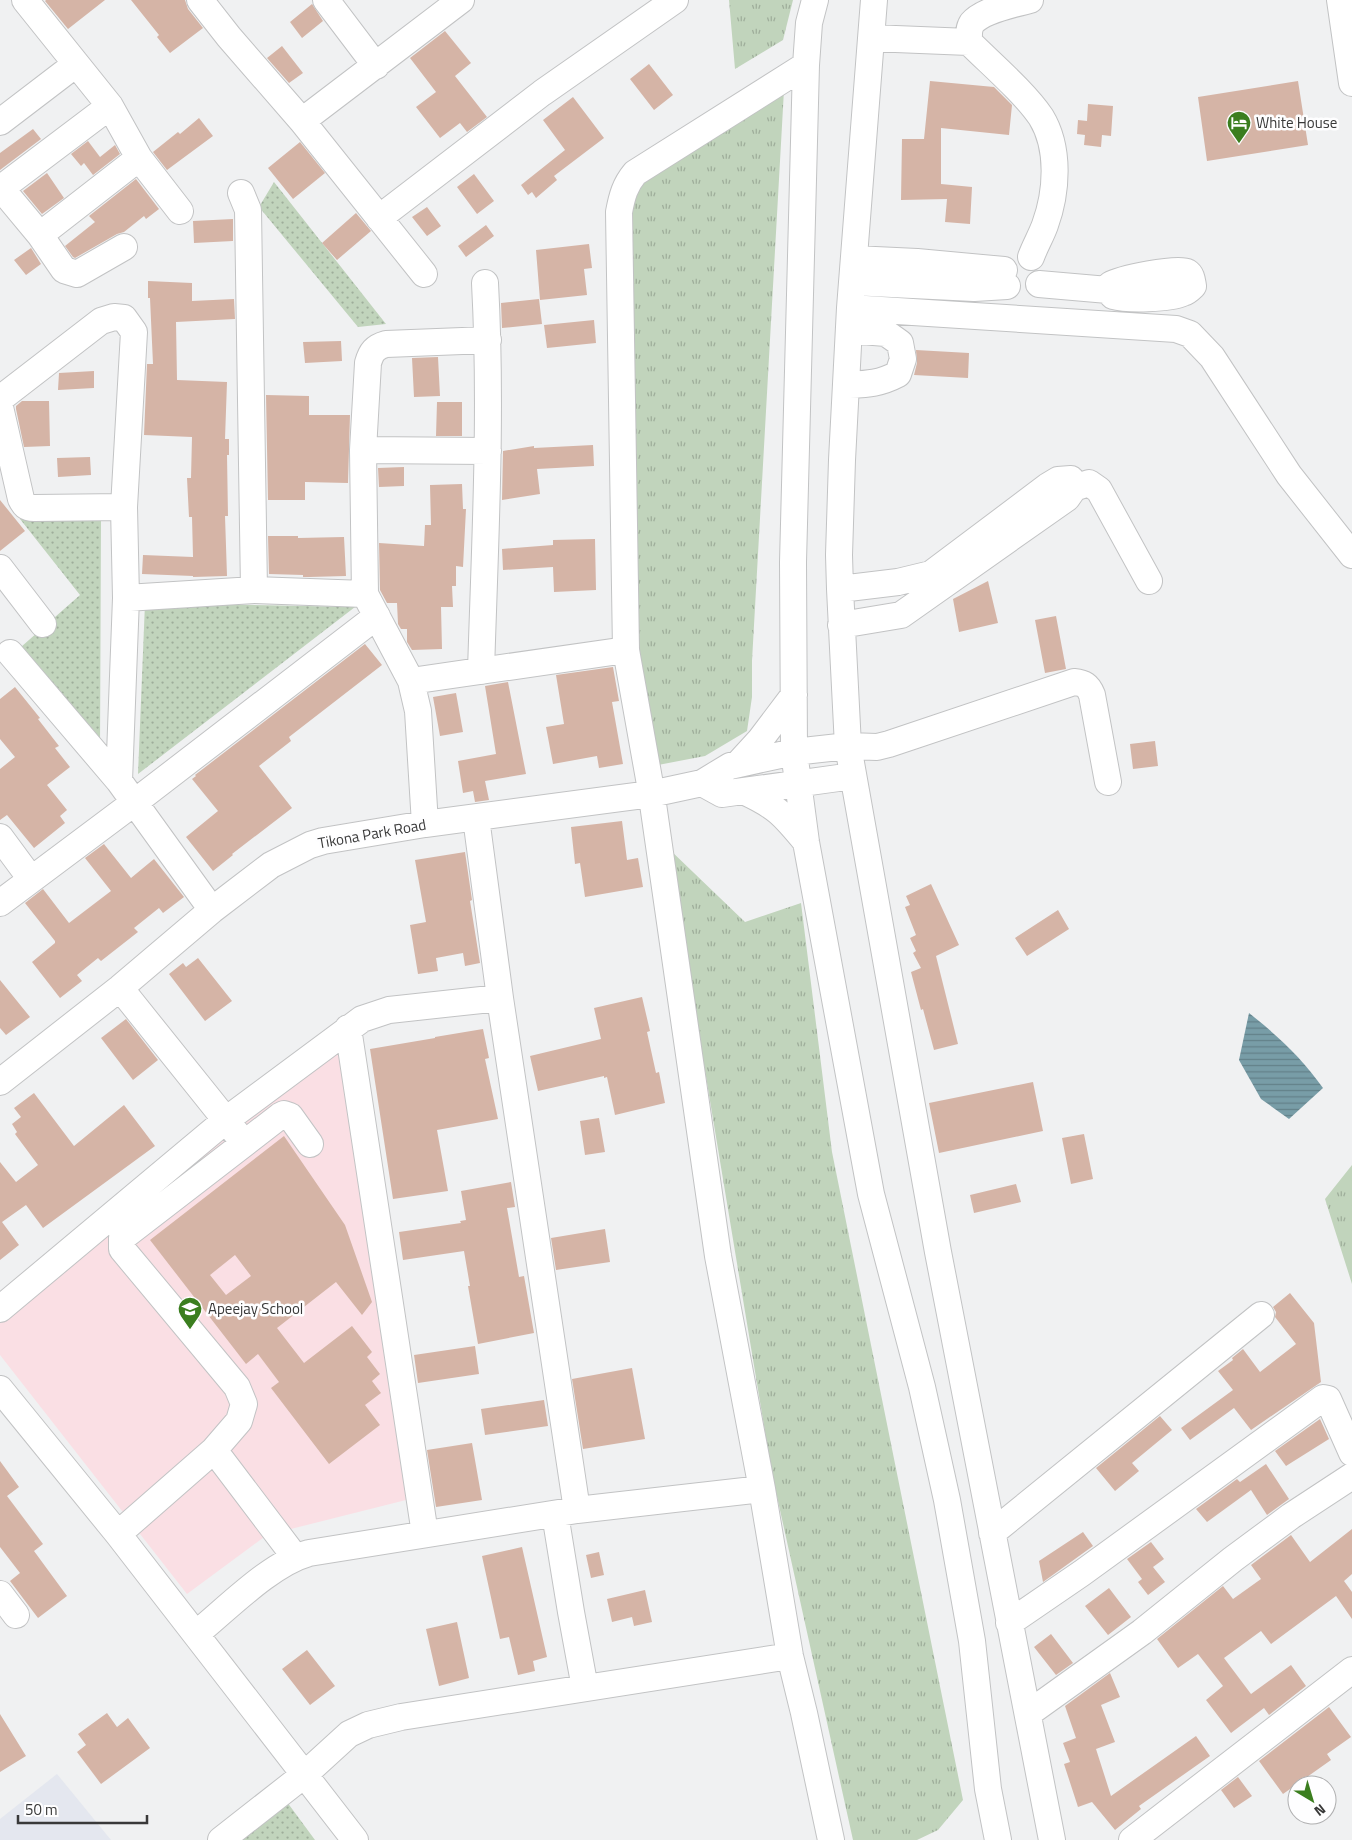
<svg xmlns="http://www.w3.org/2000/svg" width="1352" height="1840" viewBox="0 0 1352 1840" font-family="'Titillium Web',sans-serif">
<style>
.education{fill:#fadfe4}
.built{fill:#e4e7ef}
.grass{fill:url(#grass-tufts)}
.park{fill:url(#park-dots)}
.water{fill:url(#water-rules)}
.building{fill:#d5b4a6;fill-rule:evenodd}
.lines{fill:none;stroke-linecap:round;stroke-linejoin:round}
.minor-casing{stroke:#c2c3c4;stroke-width:28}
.minor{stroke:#fff;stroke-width:26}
.labels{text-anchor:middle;stroke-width:5;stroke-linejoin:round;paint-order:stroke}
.poi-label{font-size:15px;fill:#393939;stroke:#fefeff;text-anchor:start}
.street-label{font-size:15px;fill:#393939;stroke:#fefeff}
</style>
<defs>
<pattern id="grass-tufts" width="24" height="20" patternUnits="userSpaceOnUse" patternTransform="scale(1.25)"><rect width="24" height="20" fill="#c1d4bc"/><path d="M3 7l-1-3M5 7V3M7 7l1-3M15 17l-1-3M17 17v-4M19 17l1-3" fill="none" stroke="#9ead9a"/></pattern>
<pattern id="park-dots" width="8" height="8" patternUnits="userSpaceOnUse" patternTransform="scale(1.25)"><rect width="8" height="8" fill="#c1d4bc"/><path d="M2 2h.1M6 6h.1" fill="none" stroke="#9ead9a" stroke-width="1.8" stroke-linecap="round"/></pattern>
<pattern id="water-rules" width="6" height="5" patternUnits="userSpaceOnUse" patternTransform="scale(1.25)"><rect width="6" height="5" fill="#789da7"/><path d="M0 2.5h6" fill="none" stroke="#638189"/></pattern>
</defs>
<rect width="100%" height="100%" fill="#f0f1f2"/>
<path class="education" d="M337 1044 406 1500 267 1535 187 1594 0 1355V1306Z"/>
<path class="built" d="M57 1774 111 1840H0V1819Z"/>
<path class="grass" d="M729 0H793L783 40 735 69Z
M785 72 752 661V697L747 731 705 756 658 765 632 638 631 185Z
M668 848 745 922 801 903 832 1152 963 1800 938 1830 917 1840H853L772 1474Z
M1352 1165V1284L1325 1199Z"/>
<path class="park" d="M274 182 386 324 358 327 259 207Z
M101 518 100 750 21 647 80 595 20 519Z
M145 603 355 607 138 774Z
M287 1802 315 1840H238Z"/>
<path class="water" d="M1249 1013C1279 1037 1301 1057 1323 1088L1289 1119 1261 1099 1239 1060Z"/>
<path class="building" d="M46 0H105L68 29 45 1Z
M131 0H185L188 9 203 28 170 53 157 37 159 35Z
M312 4 323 21 302 38 290 22Z
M445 31 471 63 455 76 487 117 467 132 460 123 440 138 416 107 436 92 410 58Z
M282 46 303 73 289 83 267 58Z
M649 64 673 95 654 110 630 79Z
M930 81 994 87 1012 105 1009 135 941 128V184L972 187 970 224 945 222 947 199 901 200 902 139H924Z
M1298 81 1308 145 1207 161 1198 97Z
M573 97 604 138 554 176 557 180 536 198 532 192 528 195 521 185 565 150 543 120Z
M1088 104 1113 106 1111 136 1102 135 1101 147 1084 145 1085 135 1077 134 1078 120 1087 121Z
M199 118 213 136 167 170 153 152 178 132 180 134Z
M33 129 41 139 0 170V153Z
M88 141 100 157 115 145 120 154 93 175 84 163 81 166 71 154Z
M300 142 325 173 293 199 268 168Z
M47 173 64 198 42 214 23 191Z
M474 174 494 201 477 214 457 187Z
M136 179 159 209 146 219 144 216 124 232 117 234 75 258 73 257 65 246 95 222 89 216Z
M427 207 441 226 427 236 412 217Z
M356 213 371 231 337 260 322 243Z
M233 219V241L194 243 193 221Z
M486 225 494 236 466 257 458 246Z
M589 244 592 268 584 269 587 295 540 300 536 250Z
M31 248 41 264 26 275 14 260Z
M148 281 192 283V301L234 299 235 319 176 322 177 380 227 382 225 439H229V455H227L228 516H225L227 576 193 577V576L142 574 143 555 193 557 192 517H189L187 478H191L192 437 144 435 147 364H153L150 298H148Z
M539 299 542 324 502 328 501 303Z
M594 320 596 343 547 348 544 325Z
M341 341 342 361 305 363 303 342Z
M916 350 969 353 968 378 914 375 917 363Z
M438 357 440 396 414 397 412 358Z
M94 371V388L58 390 59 373Z
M266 395 309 396V415H350L348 483 305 482V500H268Z
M22 401H49L50 446 24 447 16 409V406Z
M437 402H462V436H436Z
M593 445 594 466 537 469 540 494 502 500 503 451 534 446V448Z
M90 457 91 475 58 477 57 458Z
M404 467V486L379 487 378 468Z
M462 484 463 509H466L463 567 456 566V586H452L453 607H441L442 649 412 650 407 642V629H401L398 624 397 603H387L380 590 379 543 424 546 425 525H431L430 485Z
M0 500 25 531 0 551Z
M268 536H298V538L344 537 346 576 309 577H303V575L269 574Z
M595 539 596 590 554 592 553 567 503 570 502 549 553 545V540Z
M988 581 998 623 959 632 953 599Z
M1056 616 1066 669 1045 673 1035 620Z
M365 644 382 665 289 737 291 741 259 766 292 808 232 854 233 855 213 871 186 837 218 811 192 779 196 776 195 775Z
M613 667 619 701 612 702 623 764 599 768 597 756 553 764 546 727 564 724 556 675Z
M508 682 526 774 485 781 489 800 475 802 473 791 463 793 458 761 496 754 485 686Z
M15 687 40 718 38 719 59 746 55 748 70 767 47 785 67 810 60 816 65 823 34 848 7 815 0 820V769L15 757 0 739V699Z
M456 693 463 732 440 736 433 697Z
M1155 741 1158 766 1133 769 1130 744Z
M622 821 627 860 638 858 643 887 585 897 580 863 575 864 571 827Z
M104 844 131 878 154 859 184 897 163 913 159 908 134 928 138 932 101 961 98 958 77 975 82 981 60 998 32 962 55 943V941L25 903 43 889 69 923 111 891 85 858Z
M465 852 472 900 470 901 480 963 465 966 463 953 436 958 438 971 418 974 410 925 426 922 415 860Z
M931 884 959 945 936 956 958 1044 934 1050 923 1009 921 1010 911 972 921 968 913 953 916 951 910 938 916 935 905 907 910 905 906 896Z
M1058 910 1069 929 1027 956 1015 938Z
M198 958 232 1001 205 1021 169 974 183 963 186 967Z
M0 980 30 1017 6 1035 0 1028Z
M642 997 650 1031 647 1032 656 1073 659 1072 665 1103 615 1115 607 1077 604 1078V1076L538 1091 530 1056 601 1039 594 1008Z
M126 1019 158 1060 133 1080 101 1038Z
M483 1029 489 1058 485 1059 498 1119 437 1130 448 1191 393 1199 370 1049 435 1038V1037Z
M1033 1082 1043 1131 939 1153 929 1103Z
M34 1093 74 1146 124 1105 155 1146 43 1228 26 1205 2 1222 19 1245 0 1260V1162L16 1182 38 1165 15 1134 17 1132 12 1124 21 1117 14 1108Z
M599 1118 605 1152 585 1155 580 1121Z
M1084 1134 1093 1179 1071 1184 1062 1138Z
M284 1136 345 1225 372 1302 362 1315 336 1282 277 1328 304 1363 352 1326 372 1352 367 1357 380 1374 372 1381 381 1393 365 1405 380 1425 329 1464 271 1388 279 1382 258 1354 246 1364 150 1240ZM235 1255 251 1276 226 1295 210 1275Z
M511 1182 515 1207 507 1208 519 1277 524 1276 534 1333 478 1344 468 1286H470L464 1251 403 1260 399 1232 461 1223 460 1221 466 1220 461 1191Z
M1016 1184 1021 1202 974 1213 970 1195Z
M605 1229 610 1262 556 1270 551 1238Z
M1290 1293 1314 1323 1321 1382 1251 1430 1234 1408 1190 1440 1181 1428 1233 1390 1218 1371 1233 1360 1232 1358 1243 1349 1260 1372 1296 1344 1275 1317 1276 1312 1273 1307Z
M475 1346 479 1374 418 1383 414 1355Z
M632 1368 645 1439 583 1449 572 1379Z
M544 1400 548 1426 485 1435 481 1409Z
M1160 1416 1172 1430 1132 1463 1139 1471 1115 1491 1096 1468Z
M1320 1419 1329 1439 1286 1466 1275 1451Z
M472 1443 482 1500 436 1507 427 1450Z
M0 1461 19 1487 7 1496 43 1544 34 1551 67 1596 38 1618 10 1581 20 1573 0 1547Z
M1266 1464 1289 1499 1267 1515 1251 1490 1207 1522 1196 1509 1237 1479 1240 1482Z
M1352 1529V1574L1344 1581 1352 1592V1619L1336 1596 1271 1644 1261 1631 1224 1658 1251 1694 1291 1665 1306 1686 1269 1715 1264 1708 1231 1733 1206 1700 1223 1686 1198 1654 1178 1668 1157 1639 1223 1586 1233 1599 1261 1579 1251 1565 1291 1535 1310 1562Z
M1083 1532 1093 1546 1043 1582 1039 1561Z
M1151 1542 1164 1559 1153 1567 1165 1582 1148 1595 1138 1582 1142 1579 1127 1559Z
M522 1547 547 1657 533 1661 535 1671 518 1675 509 1637 500 1639 482 1556Z
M599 1552 604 1575 591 1578 586 1555Z
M1109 1588 1131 1617 1108 1635 1085 1606Z
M645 1590 652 1622 634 1626 632 1617 612 1622 607 1599Z
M457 1622 469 1678 439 1686 426 1629Z
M1051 1634 1073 1663 1056 1675 1034 1647Z
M307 1650 335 1686 310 1705 282 1669Z
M1110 1673 1120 1697 1101 1705 1115 1742 1096 1749 1111 1796 1196 1736 1210 1756 1139 1806 1141 1809 1115 1830 1092 1802 1078 1807 1064 1764 1070 1762 1063 1743 1076 1738 1065 1706Z
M1329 1707 1351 1737 1327 1754 1331 1760 1283 1794 1259 1761Z
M107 1713 117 1727 128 1718 150 1748 101 1784 77 1752 86 1745 78 1734Z
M0 1714 26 1756 0 1772Z
M1238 1777 1252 1796 1234 1808 1221 1790Z"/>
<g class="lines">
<defs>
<path id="minor" d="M25 0 110 106 139 158 180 211
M200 0 229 37 302 121 424 274
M326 0 376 66
M815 0 809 23 806 65 793 562 794 752 806 842 871 1194 922 1387 947 1500 972 1641 988 1789 998 1840
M874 0 850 308 842 460 839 555 840 589 848 746 938 1252 1052 1840
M1340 0 1352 83
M871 38 969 42C991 64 1024 92 1041 117 1060 148 1057 192 1045 225 1041 236 1035 246 1031 257
M969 42C969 36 968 29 972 23 983 10 1014 4 1030 0
M806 65 635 173C625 185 622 196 619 212L626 650 651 790 718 1256 762 1489 790 1656 804 1713 831 1840
M302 121 461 0
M0 122 76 64
M0 187 40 235 64 270 77 274 124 247
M0 189 110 106
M241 193 248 210 254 590
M379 218 542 93 675 0
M40 235 139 158
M854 259 917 262 1004 270
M852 282 974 288 1007 286
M1039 284 1108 290 1113 296C1128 300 1169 299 1183 293 1187 292 1190 289 1193 286 1192 281 1192 275 1187 272 1178 267 1120 279 1110 285L1108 290
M850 308 1176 329 1190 334 1212 357 1289 475 1352 555
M846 385C867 384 879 384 898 374L903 359 900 343 886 333 849 330
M0 399 101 321 114 317 124 318 134 332 124 507 126 598 119 781
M0 407 21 499C24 505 26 508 34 508L124 507
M363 450 488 451
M1074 488 1089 483 1099 490 1149 581
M0 568 43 624
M840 589 898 582 931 574 1048 486 1058 480 1071 479 1074 488 1067 498 901 615 841 625
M126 598 254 590 365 594
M10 653 119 781 212 910
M481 671C485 542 492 412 485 283
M411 681 626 650
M738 764 760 740 794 695
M702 783 722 794 853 776
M743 791C776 806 783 814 806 842
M476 818 500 998 577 1510
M425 824 418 711 411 681 365 594 363 450 368 363C371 352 375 347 386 344L488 340
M0 837 31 879
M0 903 135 802 377 616
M120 988 237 1134
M348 1028 425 1534
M0 1082 120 988 212 910 271 865 310 845 323 841 425 824 651 794 702 783 730 766 794 752 848 746 877 747 889 744 1074 682C1084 683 1088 685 1092 695L1108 782
M0 1309 226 1120 362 1019 389 1010 500 998
M0 1389 118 1534 355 1840
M214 1450 295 1557
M555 1514 571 1612 585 1688
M992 1533 1261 1315
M118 1534 214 1450 239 1421 244 1404 237 1387 122 1249V1238L280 1116 284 1114 290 1116 310 1144
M0 1594 16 1615
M1009 1623 1082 1573 1323 1398 1328 1399 1352 1453
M196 1634C228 1608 270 1564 309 1553L577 1510 762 1489
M1029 1713 1142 1632 1233 1559 1291 1516 1352 1476
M221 1840 304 1775 349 1734 368 1725 401 1717 790 1656
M1132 1840 1352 1670"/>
</defs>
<use href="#minor" class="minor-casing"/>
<use href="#minor" class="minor"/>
</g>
<defs>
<symbol id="hotel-pin" viewBox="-11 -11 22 30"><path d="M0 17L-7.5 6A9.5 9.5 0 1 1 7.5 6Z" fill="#3b7e1f" stroke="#fefeff"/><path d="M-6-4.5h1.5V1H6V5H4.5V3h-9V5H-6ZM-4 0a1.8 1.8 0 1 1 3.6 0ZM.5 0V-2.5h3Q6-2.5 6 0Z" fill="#fff"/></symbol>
<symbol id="school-pin" viewBox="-11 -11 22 30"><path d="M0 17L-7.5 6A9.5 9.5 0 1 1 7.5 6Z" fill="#3b7e1f" stroke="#fefeff"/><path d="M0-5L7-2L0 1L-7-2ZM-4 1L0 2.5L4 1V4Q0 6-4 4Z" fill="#fff"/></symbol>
</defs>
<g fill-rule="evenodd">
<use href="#hotel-pin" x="1225" y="109" width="28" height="38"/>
<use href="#school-pin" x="176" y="1295" width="28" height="38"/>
</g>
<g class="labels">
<g class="poi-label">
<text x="1256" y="128">White House</text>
<text x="208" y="1314">Apeejay School</text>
</g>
<g class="street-label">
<text transform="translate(372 834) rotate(-10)" y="5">Tikona Park Road</text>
</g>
</g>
<g transform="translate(1312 1800) rotate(142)"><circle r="24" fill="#fefeff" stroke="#afafb0"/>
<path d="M0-4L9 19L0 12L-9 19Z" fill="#3b7e1f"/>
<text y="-8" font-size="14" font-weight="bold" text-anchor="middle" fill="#393939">N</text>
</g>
<path d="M18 1815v8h129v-8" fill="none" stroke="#393939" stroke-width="2.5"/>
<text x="25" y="1815" font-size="15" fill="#393939" stroke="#fefeff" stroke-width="4" paint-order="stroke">50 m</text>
</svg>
